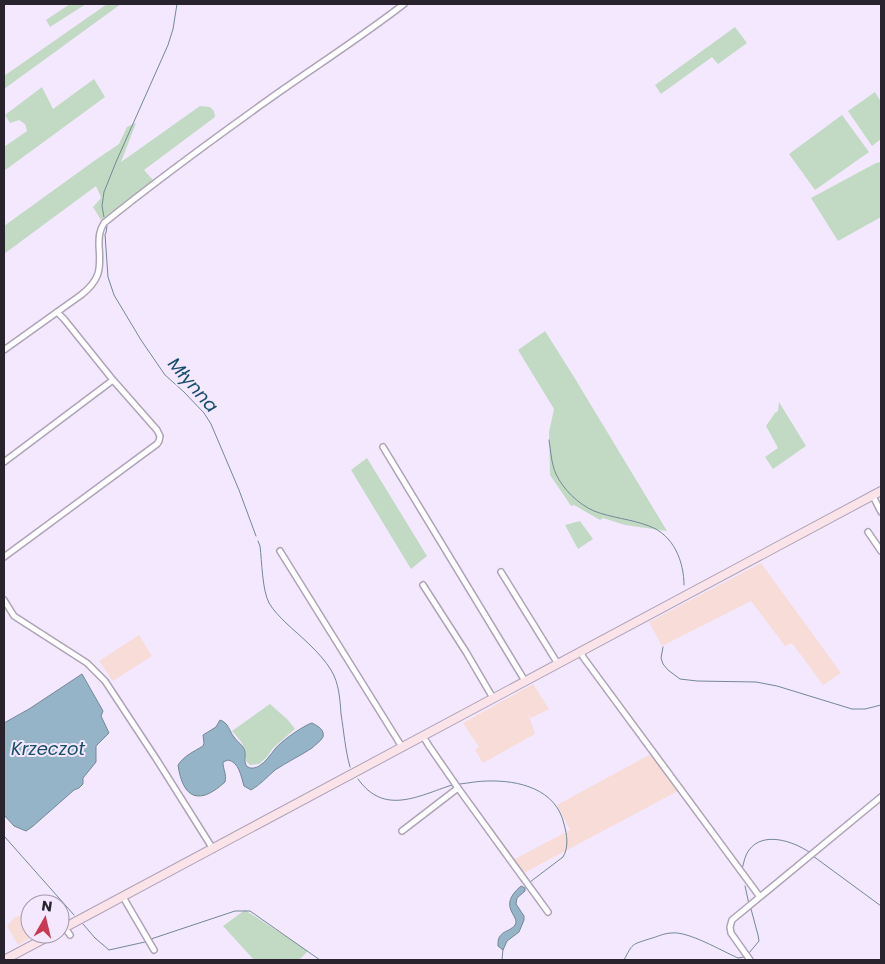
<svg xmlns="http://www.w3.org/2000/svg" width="885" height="964" viewBox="0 0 885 964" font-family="Poppins,sans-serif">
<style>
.commercial{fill:#f7dcd7}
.green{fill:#c2dac4}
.water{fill:#95b4c7;stroke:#748898}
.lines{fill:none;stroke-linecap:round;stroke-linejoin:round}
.stream{stroke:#748898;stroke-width:1}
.street-casing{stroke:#aea3b8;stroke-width:8}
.secondary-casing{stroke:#aea3b8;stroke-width:10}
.street{stroke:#fff;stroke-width:5}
.secondary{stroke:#fae3e9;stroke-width:8}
.labels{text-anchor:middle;stroke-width:4;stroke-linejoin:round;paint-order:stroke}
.water-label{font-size:18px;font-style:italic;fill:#174e6b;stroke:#f3e8fe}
</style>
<rect width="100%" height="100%" fill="#f3e8fe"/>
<path class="commercial" d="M761 563 841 673 823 685 792 643 785 646 751 601 662 646 649 622Z
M139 635 152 656 113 681 99 661Z
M533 684 549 709 531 718 528 713 535 734 483 763 475 750 479 747 463 723Z
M651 754 678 791 522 874 513 860 570 830 557 805Z
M30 911V934H37L18 945 7 926 14 918Z"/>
<path class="green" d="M70 4H86L50 27 46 20Z
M107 4H121L4 89V76Z
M735 27 747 43 718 64 712 57 661 94 655 85Z
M94 79 105 97 4 171V147L27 131 25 124 19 120 10 123 5 115 42 87 53 109Z
M875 92 881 102V139L872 146 848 111Z
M200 106 210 107 214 111 215 117 144 170 154 181 101 220 93 207 101 198 100 195 96 186 4 254V226L94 161 119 144 127 127 136 123 121 162Z
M842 115 869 152 815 190 789 154Z
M881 162V217L838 241 811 198 876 163Z
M545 331 574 377 667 531 625 525 603 518 600 520 574 505 571 506 550 475 549 432 554 409 518 350Z
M779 402 806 446 773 469 765 457 778 448 766 426 775 413 778 411Z
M367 458 427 556 411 569 351 470Z
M580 521 593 539 578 549 565 525Z
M270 704 288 720 295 729 273 748 267 757 259 764 250 765 246 761C247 747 241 741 232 731Z
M245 910 308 951 299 960H254L223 926Z"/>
<path class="water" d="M82 674 103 711 101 716 109 733 96 746V762L83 778V784L79 788 74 790 32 827 26 831 14 826 4 815V723L29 709Z
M220 720C229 723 229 731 234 737 238 743 244 745 245 752 246 757 243 764 248 767 251 769 256 768 259 766 266 762 270 755 275 749 280 742 304 725 312 723 318 726 325 730 323 737 321 741 315 745 312 748 300 756 287 762 275 770 267 777 260 785 251 790L244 786C241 776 239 762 228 760L223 762C223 770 227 774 225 782 200 805 183 800 178 765 184 756 193 752 203 746L204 743 203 735 216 727Z
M521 886 525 888V891L517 898 516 904 524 916V920L519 932 507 941 503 950 498 946C497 930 509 933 515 925 521 916 496 907 521 886Z"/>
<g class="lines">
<path class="stream" d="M104 217 102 206 104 192 116 162 168 45 173 29 177 4
M107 226 106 233 105 234 108 277 114 295 141 340 165 375 184 392 204 413 211 424 239 490 256 536
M549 440C551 451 551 463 556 474 563 489 578 504 594 511 612 518 631 519 649 526 674 535 684 562 684 585
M258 541 260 546C262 562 262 589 269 603 273 610 280 617 286 623 301 637 320 652 331 670 339 683 340 699 341 714 344 732 345 749 350 767
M663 647 661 658 663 664 668 670 680 679 697 681 756 682 777 686 852 709H865L881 705
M358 779C384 816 418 796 452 785
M460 784C469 783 478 781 487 781 519 780 556 789 564 824 567 835 569 847 563 857L530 882
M4 836 74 915
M813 856 881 906
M742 869C744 862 745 855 749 850 763 831 793 841 809 852
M745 886 749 904
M83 924 95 938 109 950 145 942
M151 939 235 911H250L320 960
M749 953 759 941 758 935 751 909
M502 960 503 949
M624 960C633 943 631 945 649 939 657 937 664 933 672 933 688 931 722 951 738 958L744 957"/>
<defs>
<path id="street" d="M4 350 81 295C100 280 101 270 99 246 99 237 99 231 104 223 157 180 212 140 268 100 313 68 360 38 404 4
M383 447 525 681
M4 462 113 380
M873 496 881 512
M868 532 881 551
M280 551 402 747
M4 557 157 444 159 441 160 436 157 430 113 380 64 319 57 312
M501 572 558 664
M423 585 466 652 493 698
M4 600 14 616 87 663 105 681 157 760 213 849
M581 651 583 657 760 897
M423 736 429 746 458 788 548 912
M402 831 458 788
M123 897 154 950
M65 928 70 935
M750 960 731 933 730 927 732 920 881 797"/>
<path id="secondary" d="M60 930 881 491
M4 960 53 934"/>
</defs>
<use href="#street" class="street-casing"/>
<use href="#secondary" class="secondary-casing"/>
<use href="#street" class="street"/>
<use href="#secondary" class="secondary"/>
</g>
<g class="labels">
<g class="water-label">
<text transform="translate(193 385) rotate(49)" y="6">Młynna</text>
<text x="48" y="755">Krzeczot</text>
</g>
</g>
<rect width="885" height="964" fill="none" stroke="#28232c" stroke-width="10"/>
<g transform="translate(45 919) rotate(8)"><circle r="24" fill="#f3e8fe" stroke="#a299aa"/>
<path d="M0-4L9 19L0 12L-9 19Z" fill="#c93954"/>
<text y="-8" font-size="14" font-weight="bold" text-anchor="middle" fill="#28232c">N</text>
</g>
</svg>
